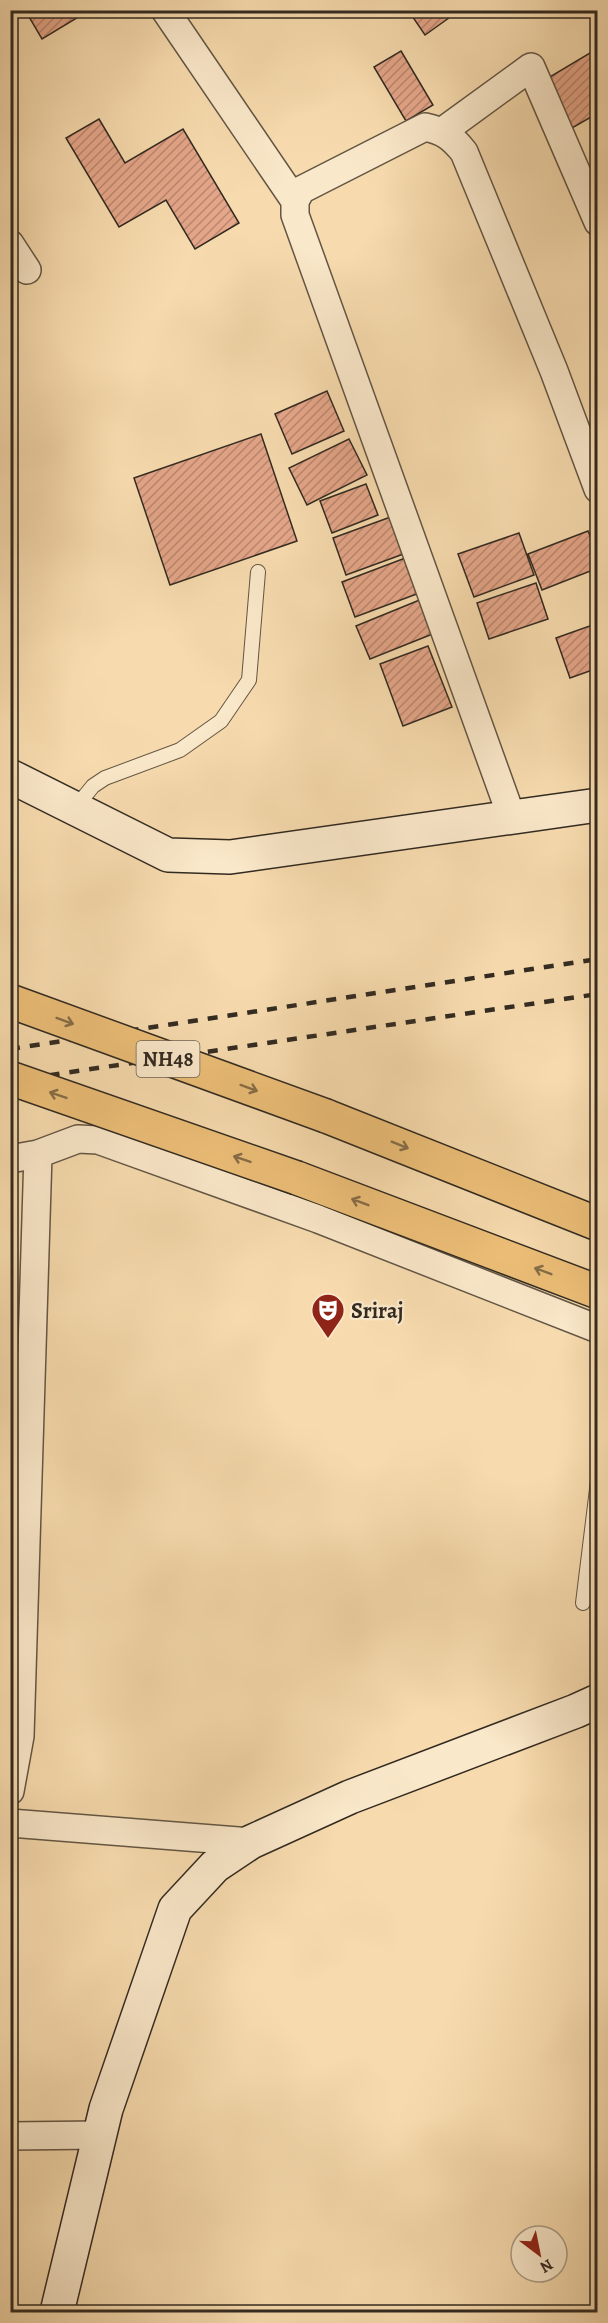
<svg xmlns="http://www.w3.org/2000/svg" width="608" height="2323" viewBox="0 0 608 2323" font-family="Alegreya,serif">
<style>
.building{fill:url(#building-hatch);stroke:#322a21;stroke-width:1.5}
.lines{fill:none;stroke-linecap:round;stroke-linejoin:round}
.lane-casing{stroke:#635644;stroke-width:16}
.street-casing{stroke:#635644;stroke-width:30}
.secondary-casing{stroke:#322a21;stroke-width:36}
.highway-casing{stroke:#322a21;stroke-width:36}
.lane{stroke:#fae8ca;stroke-width:14}
.street{stroke:#fae8ca;stroke-width:27}
.secondary{stroke:#fae8ca;stroke-width:33}
.highway{stroke:#ecbe77;stroke-width:33}
.rail{stroke:#322a21;stroke-width:4.5;stroke-dasharray:10 10;stroke-linecap:butt}
.highway-bridge-casing{stroke:#322a21;stroke-width:36;stroke-linecap:butt}
.highway-bridge{stroke:#ecbe77;stroke-width:33}
.oneway{stroke:#866d48}
.labels{text-anchor:middle;stroke-width:4.5;stroke-linejoin:round;paint-order:stroke}
.shield{fill:#fae8ca;stroke:#6e6354;stroke-width:1.5}
.shield-label{font-size:21px;font-weight:bold;fill:#322a21}
.poi-label{font-size:22px;font-weight:bold;fill:#322a21;stroke:#fae8ca;text-anchor:start}
</style>
<defs>
<pattern id="building-hatch" width="6" height="6" patternUnits="userSpaceOnUse" patternTransform="scale(1.5)"><rect width="6" height="6" fill="#e5a689"/><path d="M-1 1l2-2M0 6l6-6M5 7l2-2" fill="none" stroke="#ba8770"/></pattern>
</defs>
<rect width="100%" height="100%" fill="#f7dbae"/>
<filter id="stains"><feTurbulence type="fractalNoise" baseFrequency=".00333" numOctaves="4"/><feColorMatrix values="0 0 0 0 .2 0 0 0 0 .09 0 0 0 0 .02 0 0 0 .5 -.17"/></filter>
<radialGradient id="worn" r=".72"><stop offset=".6" stop-color="#630" stop-opacity="0"/><stop offset="1" stop-color="#630" stop-opacity=".3"/></radialGradient>
<path class="building" d="M25 10H90L42 39Z
M408 10H460L425 35Z
M595 50 598 54V113L572 128 543 81Z
M401 51 433 105 406 121 374 67Z
M99 119 125 163 183 129 239 223 195 249 166 200 119 227 66 138Z
M327 391 344 431 292 454 275 414Z
M261 434 297 541 170 585 134 478Z
M349 439 367 475 307 505 289 468Z
M366 484 378 515 332 533 320 501Z
M396 515 409 552 346 575 333 538Z
M588 531 598 554V568L542 590 528 554Z
M519 533 534 575 474 597 458 554Z
M408 557 422 592 355 617 342 582Z
M536 583 548 619 489 639 477 603Z
M422 599 435 633 370 659 356 626Z
M598 623V668L570 678 556 638Z
M428 646 452 707 403 726 380 664Z"/>
<g class="lines">
<defs>
<path id="lane" d="M75 808 93 786 105 778 180 750 221 721 249 680 258 572
M583 1603 598 1481"/>
<path id="street" d="M165 10 295 201
M443 131 531 67 598 222
M10 244 27 270
M512 818 295 215V201L301 190 425 127C444 131 452 137 464 152L554 371 598 489
M10 1159 38 1154 78 1139 98 1140 318 1219 598 1329
M10 1791 20 1736 38 1154
M10 1823 251 1842
M10 2136 100 2135"/>
<path id="secondary" d="M10 776 168 855 230 857 598 805
M57 2312 106 2109 175 1909 215 1866 251 1842 350 1797 576 1711 598 1701"/>
<path id="highway" d="M326 1116 598 1224
M297 1178 598 1292"/>
</defs>
<use href="#lane" class="lane-casing"/>
<use href="#street" class="street-casing"/>
<use href="#secondary" class="secondary-casing"/>
<use href="#highway" class="highway-casing"/>
<use href="#lane" class="lane"/>
<use href="#street" class="street"/>
<use href="#secondary" class="secondary"/>
<use href="#highway" class="highway"/>
<path class="rail" d="M10 1049 598 959
M10 1081 598 994"/>
<defs>
<path id="highway-bridge" d="M10 1001 326 1116
M10 1078 297 1178"/>
</defs>
<use href="#highway-bridge" class="highway-bridge-casing"/>
<use href="#highway-bridge" class="highway-bridge"/>
</g>
<defs><path id="oneway-shaft" d="M-6 0H5M1.5-3L5.5 0L1.5 3" fill="none" stroke-width="1.6" stroke-linecap="round" stroke-linejoin="round" transform="scale(1.5)"/></defs>
<g class="oneway">
<use href="#oneway-shaft" transform="translate(65 1021) rotate(20)"/>
<use href="#oneway-shaft" transform="translate(249 1088) rotate(20)"/>
<use href="#oneway-shaft" transform="translate(58 1095) rotate(-161)"/>
<use href="#oneway-shaft" transform="translate(400 1145) rotate(22)"/>
<use href="#oneway-shaft" transform="translate(242 1159) rotate(-161)"/>
<use href="#oneway-shaft" transform="translate(360 1202) rotate(-159)"/>
<use href="#oneway-shaft" transform="translate(543 1271) rotate(-159)"/>
</g>
<defs>
<symbol id="theatre-pin" viewBox="-11 -11 22 30"><path d="M0 17L-7.5 6A9.5 9.5 0 1 1 7.5 6Z" fill="#8f2418" stroke="#fae8ca"/><path d="M-5-5.5Q0-4 5-5.5V0Q5 5 0 6Q-5 5-5 0ZM-3.3-2.5H-1v1.5H-3.3ZM1-2.5H3.3v1.5H1ZM-2.8 1Q0 5.5 2.8 1Z" fill="#fff"/></symbol>
</defs>
<g fill-rule="evenodd">
<use href="#theatre-pin" x="309" y="1291" width="38" height="52"/>
</g>
<g class="labels">
<rect class="shield" x="136.5" y="1041" width="63" height="36" rx="4.5"/>
<g class="shield-label">
<text x="168" y="1066">NH48</text>
</g>
<g class="poi-label">
<text x="351" y="1318">Sriraj</text>
</g>
</g>
<rect width="608" height="2323" fill="none" stroke="#f7dbae" stroke-width="36"/>
<rect x="12" y="12" width="584" height="2299" fill="none" stroke="#322a21" stroke-width="3"/>
<rect x="18" y="18" width="572" height="2287" fill="none" stroke="#322a21" stroke-width="1.5"/>
<g transform="translate(539 2254) rotate(148)"><circle r="28" fill="#fae8ca" stroke="#aa9c86" stroke-width="1.5"/>
<path d="M0-4.5L10 22L0 15L-10 22Z" fill="#8f2418"/>
<text y="-9" font-size="16" font-weight="bold" text-anchor="middle" fill="#322a21">N</text>
</g>
<rect width="100%" height="100%" filter="url(#stains)"/>
<rect width="100%" height="100%" fill="url(#worn)"/>
</svg>
